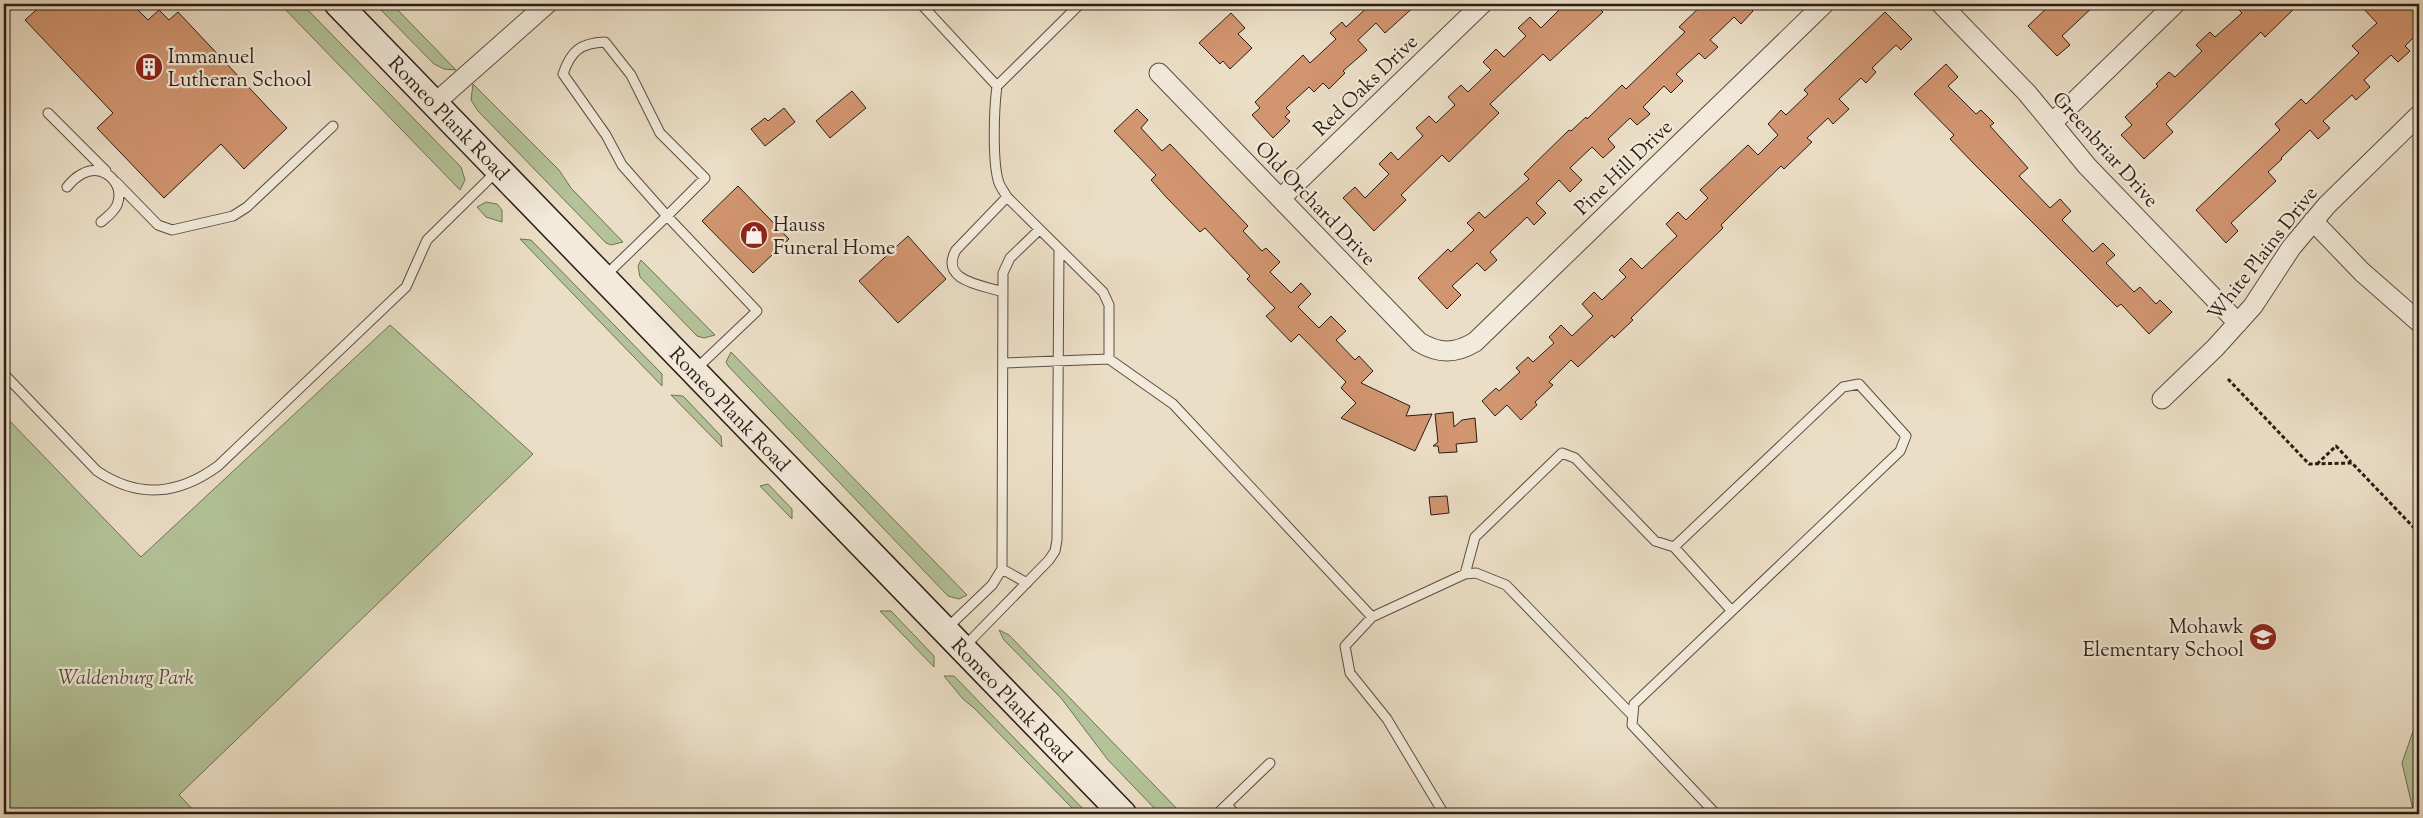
<svg xmlns="http://www.w3.org/2000/svg" width="2423" height="818" viewBox="0 0 2423 818" font-family="'Sorts Mill Goudy',serif">
<style>
.green{fill:#b3c298;stroke:#707057}
.building{fill:#d19570;stroke:#2c1d16}
.lines{fill:none;stroke-linecap:round;stroke-linejoin:round}
.service-casing{stroke:#5c4d42;stroke-width:11}
.minor-casing{stroke:#5c4d42;stroke-width:21}
.secondary-casing{stroke:#2c1d16;stroke-width:29}
.path{stroke:#2c1d16;stroke-width:3;stroke-dasharray:4 2.5;stroke-linecap:butt}
.service{stroke:#f2eada;stroke-width:9}
.minor{stroke:#f2eada;stroke-width:19}
.secondary{stroke:#f2eada;stroke-width:26}
.labels{text-anchor:middle;stroke-width:4.5;stroke-linejoin:round;paint-order:stroke}
.poi-label{font-size:20px;fill:#2c1d16;stroke:#f2eada;text-anchor:start}
.street-label{font-size:20px;fill:#2c1d16;stroke:#f2eada}
.park-label{font-size:20px;font-style:italic;fill:#544f3d;stroke:#f2eada}
</style>
<rect width="100%" height="100%" fill="#ebdec6"/>
<filter id="stains"><feTurbulence type="fractalNoise" baseFrequency=".004" numOctaves="4"/><feColorMatrix values="0 0 0 0 .2 0 0 0 0 .09 0 0 0 0 .02 0 0 0 .5 -.17"/></filter>
<radialGradient id="worn" r=".72"><stop offset=".6" stop-color="#630" stop-opacity="0"/><stop offset="1" stop-color="#630" stop-opacity=".3"/></radialGradient>
<path class="green" d="M280 4H302L461 167 465 180 460 190Z
M375 4H392L456 70 444 69 434 64Z
M473 84 559 170 571 188 623 242 611 245 606 243 478 111 471 100Z
M486 202 497 204 502 210V222L486 217 477 207Z
M520 239 531 240 662 374V386Z
M641 260 715 335 704 338 697 336 640 277 638 266Z
M390 325 533 454 179 795 197 814H4V415L141 557Z
M731 352 967 595 959 599 948 596 729 367 726 362Z
M671 395 683 396 721 436 722 447Z
M768 484 792 509V519L760 486Z
M880 611H891L934 656V667Z
M999 630 1009 635 1182 814H1160L1108 760 1061 698 1004 640Z
M944 676H954L1088 814H1078L974 708 963 699Z
M2419 714V814H2414L2402 763Z"/>
<path class="building" d="M43 4H132L148 20 159 10 169 20 178 12 287 128 244 169 221 144 164 198 97 128 113 113 25 20Z
M1371 4H1417L1385 33 1376 23 1358 40 1367 50 1343 71 1345 73 1329 89 1323 83 1314 92 1309 87 1286 108 1290 112 1285 117 1290 121 1273 138 1252 115 1260 108 1255 102 1303 55 1310 63 1336 39 1330 33 1342 22 1346 27Z
M1565 4H1595L1603 12 1550 61 1543 54 1490 104 1499 113 1449 162 1442 155 1401 195 1406 200 1374 231 1343 198 1355 187 1365 198 1389 174 1379 164 1391 152 1398 160 1423 136 1416 128 1429 116 1436 123 1455 105 1448 97 1461 85 1468 92 1491 70 1483 62 1496 49 1504 57 1526 36 1518 28 1530 17 1541 28Z
M1703 4H1748L1753 11 1741 24 1734 17 1710 40 1718 47 1705 59 1699 53 1676 74 1683 81 1671 93 1664 86 1643 107 1650 114 1637 125 1630 118 1608 139 1615 147 1603 158 1592 147 1570 168 1582 180 1570 192 1559 180 1536 203 1546 213 1534 225 1527 217 1490 252 1497 260 1485 271 1477 263 1452 286 1461 295 1447 309 1418 278 1448 249 1451 252 1474 230 1467 223 1479 212 1485 218 1529 179 1524 174 1569 130 1571 131 1586 117 1587 119 1622 85 1626 89 1685 32 1679 27Z
M2051 4H2096L2062 36 2070 45 2057 56 2028 26Z
M2233 4H2299L2265 37 2261 32 2166 124 2173 132 2144 159 2121 135 2132 125 2125 117 2158 86 2156 84 2169 72 2175 77 2202 51 2196 45 2210 32 2215 37 2242 13Z
M2359 4H2419V32L2405 46 2410 51 2398 62 2391 55 2364 80 2370 87 2356 100 2352 95 2323 121 2330 128 2318 139 2310 130 2281 158 2282 159 2268 172 2276 181 2231 223 2238 231 2226 243 2196 210 2280 130 2275 124 2301 99 2306 104 2359 53 2352 46 2377 23Z
M1885 12 1912 39 1901 50 1896 45 1872 68 1876 72 1866 83 1861 78 1839 99 1849 109 1833 124 1828 118 1807 138 1812 142 1784 169 1781 166 1752 194 1721 225 1723 228 1631 318 1633 320 1614 338 1612 335 1578 367 1571 360 1549 382 1553 385 1535 402 1537 405 1521 420 1507 405 1495 416 1482 401 1496 388 1499 391 1520 372 1516 368 1528 357 1533 362 1554 343 1549 337 1561 325 1572 336 1593 316 1582 304 1594 292 1602 300 1626 277 1619 270 1631 258 1642 269 1677 236 1666 224 1678 212 1686 220 1708 198 1700 190 1748 145 1758 155 1778 135 1768 124 1781 110 1786 115 1808 94 1804 90Z
M1231 13 1245 28 1238 34 1252 48 1230 69 1223 61 1220 64 1199 43Z
M1946 64 1958 77 1948 86 1976 114 1981 110 1994 123 1990 126 2028 168 2019 176 2050 208 2060 199 2071 211 2062 220 2093 252 2103 243 2115 255 2106 263 2134 292 2140 287 2156 304 2160 300 2172 312 2149 334 2121 304 2117 307 1976 166 1950 139 1954 135 1914 94Z
M852 91 866 108 830 138 816 121Z
M784 108 795 122 765 146 751 129 765 118 768 121Z
M1137 109 1148 120 1141 128 1162 151 1170 144 1248 226 1243 231 1262 251 1266 248 1280 262 1270 272 1291 293 1301 283 1311 294 1298 307 1319 328 1331 316 1346 331 1336 340 1355 360 1359 356 1373 371 1361 383 1410 406 1406 416 1432 414 1415 451 1341 418 1356 403 1341 388 1346 382 1299 334 1291 342 1266 316 1275 308 1247 279 1250 276 1205 228 1200 232 1167 198 1151 180 1156 175 1114 131Z
M738 186 789 239 753 273 702 221Z
M908 236 946 279 898 323 859 281Z
M1453 412 1454 427 1462 420 1475 418 1477 442 1456 444 1457 452 1439 453 1438 446H1433L1438 442 1435 414Z
M1447 496 1449 513 1431 515 1429 497Z"/>
<g class="lines">
<defs>
<path id="service" d="M921 4 997 86
M605 42 631 75 660 133 705 178 667 216 622 165 606 135 563 74C571 51 580 43 605 42Z
M48 113 106 171
M116 182 158 225 172 230 233 216 247 207 333 126
M67 187C71 182 76 177 82 174 102 162 126 183 117 205 114 212 107 217 101 222
M605 276 667 216 757 311 696 369
M1003 292C982 285 939 281 956 250L1007 197
M1109 359 1173 404 1372 617 1465 574 1476 573 1506 585 1633 716
M1004 363 1109 359V305L1103 292 1007 197C1005 193 1001 188 999 183 992 163 994 108 997 86L1080 4
M4 374 97 471C139 499 178 495 218 466L406 287 427 240 496 172
M1674 547 1731 610
M1002 569 1027 583
M1465 574 1475 537 1562 453 1575 458 1655 541 1674 547 1843 387 1859 384 1906 436 1900 451 1634 704 1632 725 1716 814
M1372 617 1345 646 1350 673 1387 719 1444 814
M946 629 992 585 1002 569 1003 273 1010 258 1039 230
M965 646 1049 560 1055 551 1057 540 1059 250
M1227 805 1235 814
M1217 814 1270 763"/>
<path id="minor" d="M1941 4 2027 93 2087 166 2238 323
M1159 73 1419 342C1439 354 1455 354 1475 342L1824 4
M435 103 547 4
M2052 123 2175 4
M1281 198 1482 4
M2313 221 2362 272 2419 322
M2162 399 2215 348 2253 306 2291 248 2327 205 2419 115"/>
<path id="secondary" d="M338 4 1123 814"/>
</defs>
<use href="#service" class="service-casing"/>
<use href="#minor" class="minor-casing"/>
<use href="#secondary" class="secondary-casing"/>
<path class="path" d="M2228 379 2309 464 2352 463 2419 533
M2317 464 2336 446 2351 462"/>
<use href="#service" class="service"/>
<use href="#minor" class="minor"/>
<use href="#secondary" class="secondary"/>
</g>
<defs>
<symbol id="building-disc" viewBox="-11 -11 22 22"><circle r="9.5" fill="#8f2418" stroke="#f2eada"/><path d="M-4-6H4V6H1V3H-1V6H-4ZM-2.5-4.3h1.7v1.8h-1.7ZM.8-4.3h1.7v1.8H.8ZM-2.5-1h1.7V.8h-1.7ZM.8-1h1.7V.8H.8Z" fill="#fff"/></symbol>
<symbol id="shop-disc" viewBox="-11 -11 22 22"><circle r="9.5" fill="#8f2418" stroke="#f2eada"/><path d="M-5-2.5h2.3a2.7 3.5 0 0 1 5.4 0H5L5.5 6h-11ZM-1.5-2.5h3a1.5 2.3 0 0 0-3 0Z" fill="#fff"/></symbol>
<symbol id="school-disc" viewBox="-11 -11 22 22"><circle r="9.5" fill="#8f2418" stroke="#f2eada"/><path d="M0-5L7-2L0 1L-7-2ZM-4 1L0 2.5L4 1V4Q0 6-4 4Z" fill="#fff"/></symbol>
</defs>
<g fill-rule="evenodd">
<use href="#building-disc" x="133" y="51" width="32" height="32"/>
<use href="#shop-disc" x="738" y="219" width="32" height="32"/>
<use href="#school-disc" x="2247" y="621" width="32" height="32"/>
</g>
<g class="labels">
<g class="poi-label">
<text x="168" y="63">Immanuel<tspan x="168" dy="23">Lutheran School</tspan></text>
<text x="773" y="231">Hauss<tspan x="773" dy="23">Funeral Home</tspan></text>
<text x="2244" y="633" text-anchor="end">Mohawk<tspan x="2244" dy="23">Elementary School</tspan></text>
</g>
<g class="street-label">
<text transform="translate(1365 85) rotate(-44)" y="7">Red Oaks Drive</text>
<text transform="translate(449 118) rotate(46)" y="7">Romeo Plank Road</text>
<text transform="translate(2106 149) rotate(48)" y="7">Greenbriar Drive</text>
<text transform="translate(1623 167) rotate(-44)" y="7">Pine Hill Drive</text>
<text transform="translate(1316 203) rotate(46)" y="7">Old Orchard Drive</text>
<text transform="translate(2262 253) rotate(-52)" y="7">White Plains Drive</text>
<text transform="translate(730 409) rotate(46)" y="7">Romeo Plank Road</text>
<text transform="translate(1012 700) rotate(46)" y="7">Romeo Plank Road</text>
</g>
<g class="park-label">
<text x="126" y="684">Waldenburg Park</text>
</g>
</g>
<rect width="2423" height="818" fill="none" stroke="#ebdec6" stroke-width="20"/>
<rect x="5" y="5" width="2413" height="808" fill="none" stroke="#2c1d16" stroke-width="2.5"/>
<rect x="10" y="10" width="2403" height="798" fill="none" stroke="#2c1d16"/>
<rect width="100%" height="100%" filter="url(#stains)"/>
<rect width="100%" height="100%" fill="url(#worn)"/>
</svg>
